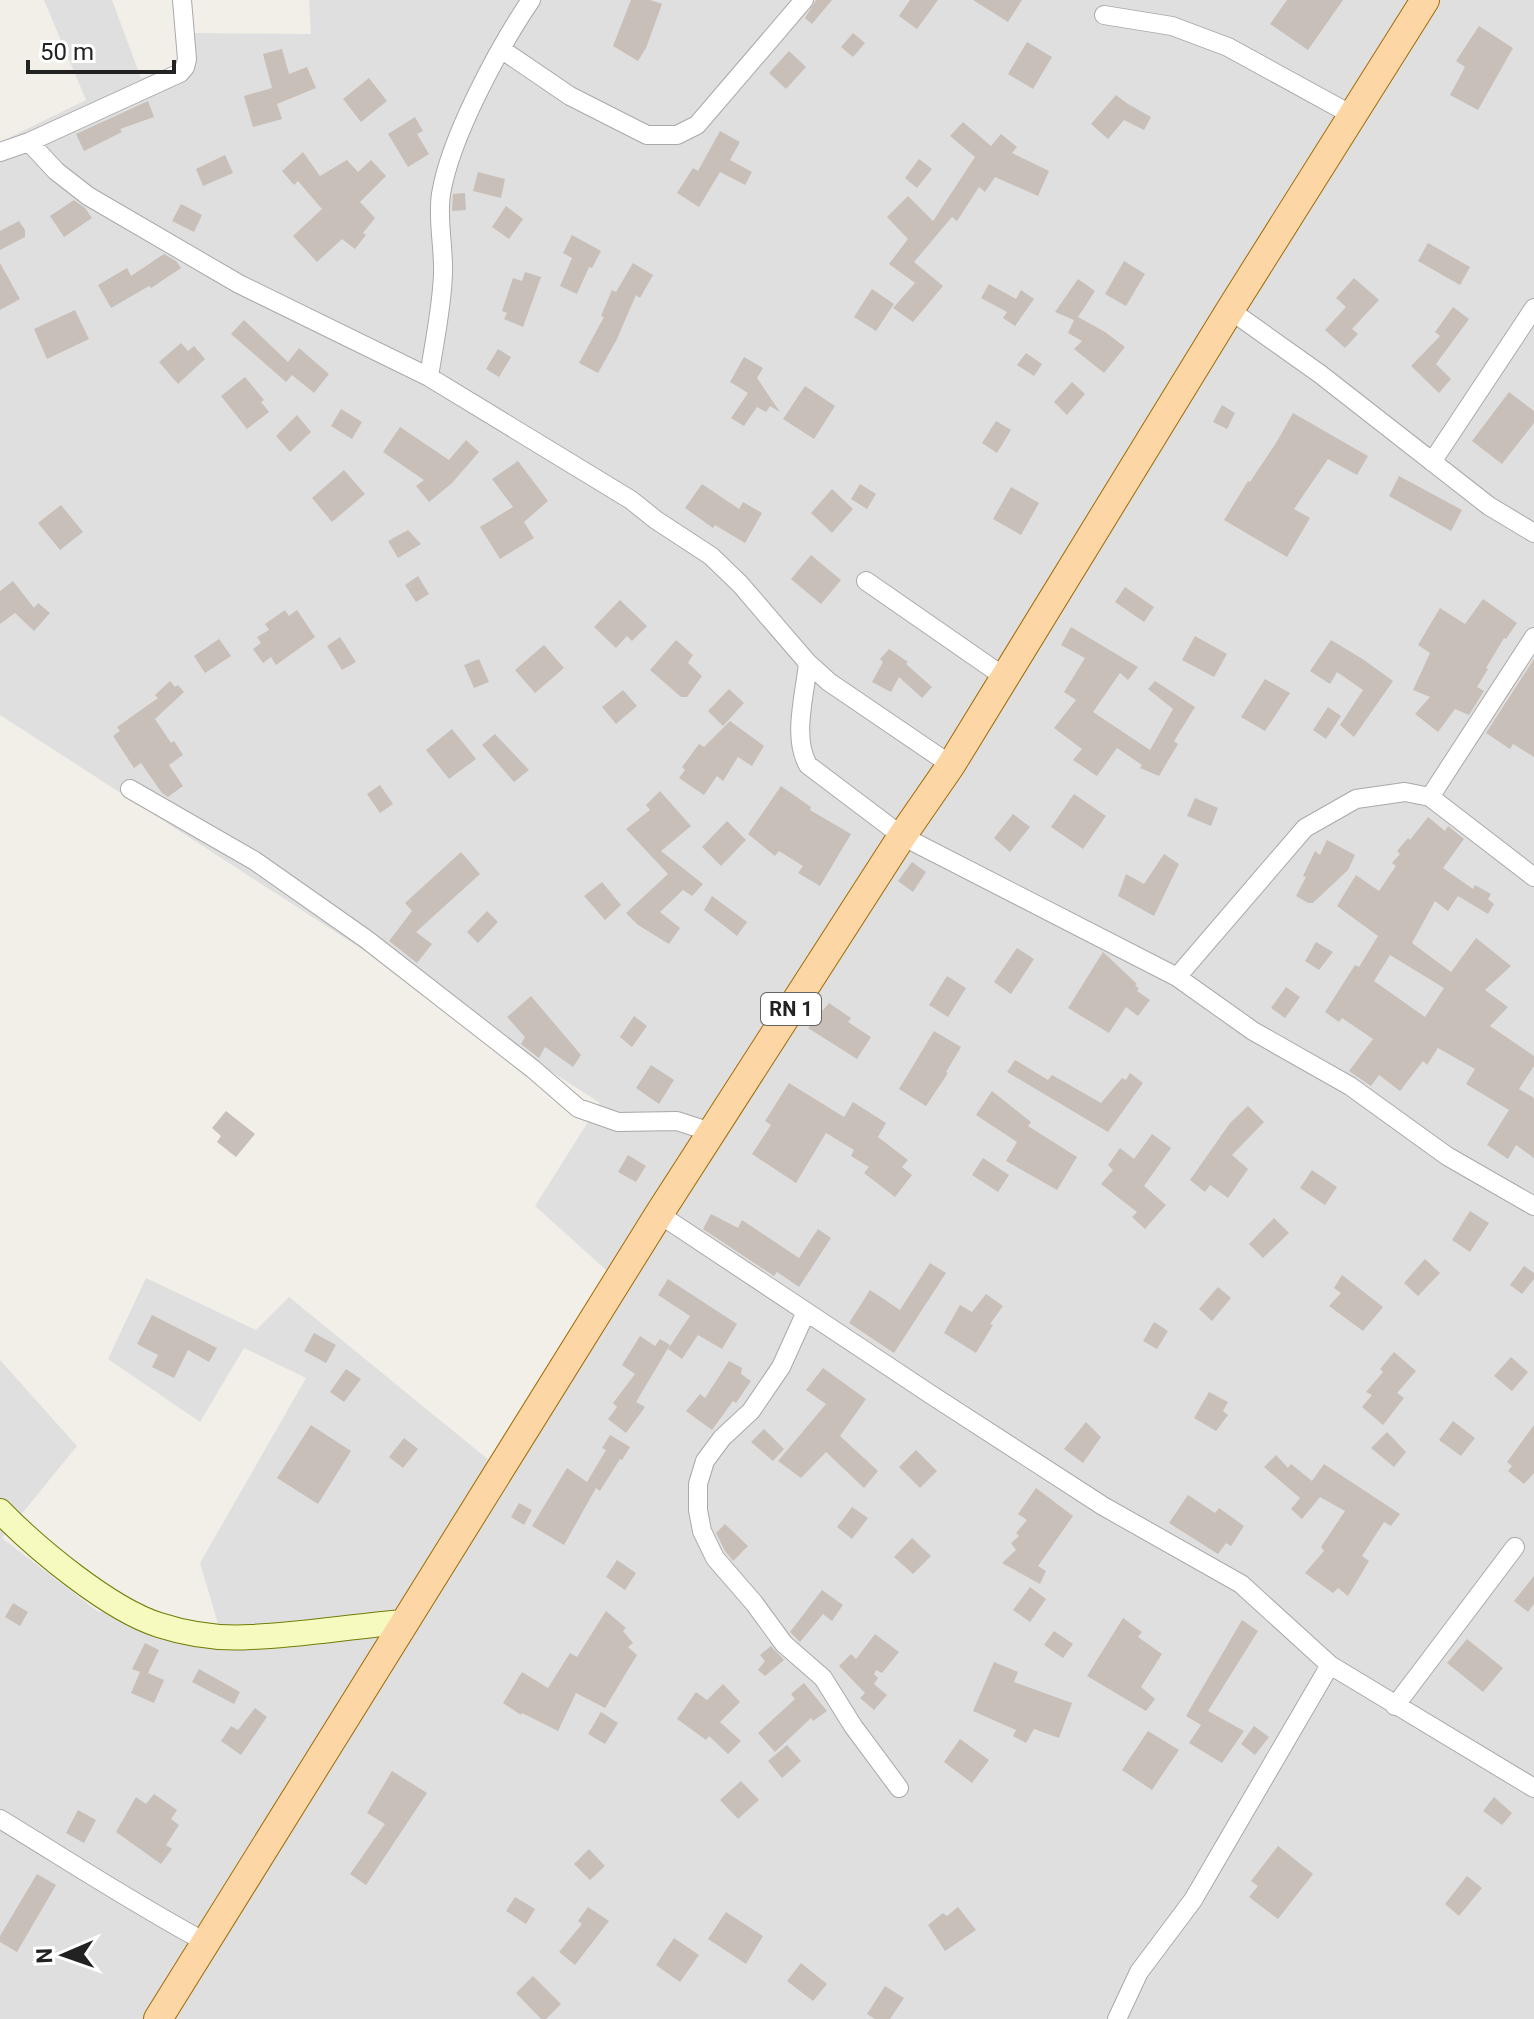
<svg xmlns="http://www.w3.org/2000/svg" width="1534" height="2019" viewBox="0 0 1534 2019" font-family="Roboto,sans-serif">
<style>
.residential{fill:#e0dfdf}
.building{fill:#c7bfb8;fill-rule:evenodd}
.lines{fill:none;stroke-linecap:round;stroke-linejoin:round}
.street-casing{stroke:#a9a9a9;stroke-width:20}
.secondary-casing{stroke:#707d05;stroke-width:26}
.primary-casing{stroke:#a06b00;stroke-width:30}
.street{stroke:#fff;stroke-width:18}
.secondary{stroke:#f7fabf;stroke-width:24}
.primary{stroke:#fcd6a4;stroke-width:28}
.labels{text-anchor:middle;stroke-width:6;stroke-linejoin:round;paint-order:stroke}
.shield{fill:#fff;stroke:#646464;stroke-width:2}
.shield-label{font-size:20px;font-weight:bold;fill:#222}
</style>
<rect width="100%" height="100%" fill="#f2efe9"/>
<path class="residential" d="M44 0H112L141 78 181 64 176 33 311 34 309 0H1534V2019H0V1360L77 1446 2 1538 97 1611 224 1644 200 1563 306 1378 244 1348 200 1422 108 1359 146 1278 256 1330 289 1297 512 1479 626 1288 535 1206 600 1103 0 715V142L86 100Z"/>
<path class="building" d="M631 0H650L662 4 646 48 638 61 613 46Z
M816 0H832L812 24 805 18Z
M910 0H938L917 29 899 16Z
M973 0H1022L1008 22Z
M1287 0H1343L1308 50 1270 24Z
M1479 26 1513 48 1478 110 1450 95 1465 67 1456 61Z
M853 33 865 43 853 57 841 47Z
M1027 42 1052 57 1033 89 1008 74Z
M282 49 289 74 307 67 316 88 277 104 282 119 253 127 244 96 272 88 263 54Z
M789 51 806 67 786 89 769 73Z
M369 78 387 101 361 122 343 99Z
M1116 95 1128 104 1151 117 1144 130 1124 120 1108 139 1091 124Z
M148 101 154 117 120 129 122 132 84 151 76 134Z
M415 117 423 131 417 134 429 154 408 167 388 134Z
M963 122 991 146 1001 134 1017 147 1012 153 1049 171 1038 196 995 177 985 192 979 187 957 221 952 217 914 262 943 286 913 322 893 308 915 283 889 264 908 239 887 217 908 196 933 221 975 157 950 136Z
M720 131 740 142 730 160 752 172 745 185 720 172 699 207 677 193 693 168 698 171Z
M303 152 320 176 347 160 358 172 371 160 386 176 360 202 375 218 363 233 366 235 355 249 342 239 317 262 293 236 322 209 298 181 294 185 282 171Z
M225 155 233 173 203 186 196 169Z
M919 159 932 169 917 188 905 178Z
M478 172 505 179 501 198 473 191Z
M465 193 466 210 452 211 453 194Z
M74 200 85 208 92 218 64 237 50 216Z
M181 204 202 215 194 232 172 221Z
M506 206 523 219 509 239 492 227Z
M19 221 25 230V237L0 250V231Z
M572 235 601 251 592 268 589 267 577 294 560 286 572 258 563 253Z
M1428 243 1470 267 1460 285 1418 261Z
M164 254 176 261 181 268 151 288 149 286 111 308 98 285 127 268 131 276Z
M1124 261 1145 274 1126 306 1105 294Z
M0 263 20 299 0 310Z
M633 263 653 275 640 298 636 295 616 341 598 373 579 363 604 317 601 316 612 290 616 292Z
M525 272 541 277 523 327 504 319 507 313 502 311 513 278 522 281Z
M1354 278 1379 300 1352 329 1358 334 1345 348 1325 330 1346 307 1336 298Z
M1078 279 1095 291 1078 317 1105 332 1125 347 1104 373 1074 349 1082 341 1068 333 1074 320 1055 312Z
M989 284 1016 299 1021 290 1034 299 1015 326 1003 318 1007 312 981 298Z
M872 289 894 304 876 331 854 317Z
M1453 307 1469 319 1436 364 1451 379 1439 393 1411 366 1440 336 1435 332Z
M75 310 89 339 47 359 34 329Z
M244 320 288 362 299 348 329 374 314 393 292 375 286 382 231 334Z
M181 343 188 351 194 346 205 359 178 384 159 362Z
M498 349 511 357 499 377 486 369Z
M1026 353 1042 364 1034 376 1017 365Z
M744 357 763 368 757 378 780 412 770 406 766 412 757 407 744 426 731 418 748 393 730 382Z
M245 377 264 400 261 402 269 412 247 429 221 396Z
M1072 382 1085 394 1067 415 1054 402Z
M805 386 835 406 814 439 783 419Z
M1509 392 1534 411V423L1502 464 1472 441Z
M1222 405 1235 413 1227 429 1213 422Z
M341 409 362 422 352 439 331 426Z
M1293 413 1368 456 1357 475 1328 459 1294 509 1310 518 1287 557 1224 520 1248 481 1250 482 1276 443Z
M297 415 311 432 290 452 276 436Z
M996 421 1011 430 997 453 982 443Z
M400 427 449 460 466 440 479 452 452 483 429 502 416 486 424 480 383 452Z
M518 461 548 501 524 522 534 538 500 559 480 527 513 507 492 479Z
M344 470 365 494 332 522 312 498Z
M1399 476 1462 510 1451 531 1389 496Z
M702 484 739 509 743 502 762 513 745 543 715 525 713 528 685 508Z
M860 484 876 494 867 509 851 499Z
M1011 487 1039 503 1021 535 993 519Z
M832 489 853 509 832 533 811 513Z
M61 505 83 532 60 550 38 523Z
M408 530 421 544 398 558 388 541Z
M811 555 841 580 821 604 791 579Z
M418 576 429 594 416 602 405 585Z
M13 581 34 608 38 603 50 613 34 631 15 613 0 624V591Z
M1125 587 1154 607 1144 622 1115 602Z
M1483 599 1517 623 1506 639 1504 638 1486 668 1488 669 1477 687 1484 691 1469 715 1455 709 1438 732 1415 714 1430 697 1413 690 1430 653 1418 645 1440 608 1465 624Z
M620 600 647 626 632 641 627 636 616 648 594 627Z
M285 610 289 616 297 610 315 637 276 665 271 657 263 663 253 649 261 643 257 637 269 630 265 624Z
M1071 627 1138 667 1128 680 1120 673 1093 712 1150 750 1173 709 1148 689 1155 681 1195 707 1174 741 1178 744 1159 776 1140 768 1142 765 1117 748 1097 776 1073 760 1082 749 1054 728 1076 700 1064 692 1085 658 1061 645Z
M1195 636 1227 654 1214 677 1182 660Z
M340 637 356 662 342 670 327 646Z
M219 639 231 656 205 673 194 656Z
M676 640 693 655 688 663 702 676 687 697H681L650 670Z
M1331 640 1364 660 1393 681 1354 737 1340 725 1363 690 1337 672 1330 684 1310 671Z
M544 645 564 668 535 693 515 670Z
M889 649 908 662 906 664 932 687 922 698 899 677 891 692 872 682 883 662 880 659Z
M479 659 489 682 474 688 464 665Z
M1534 659V757L1513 744 1510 749 1486 733Z
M1265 679 1290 693 1265 731 1241 717Z
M170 681 175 687 178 685 184 692 155 719 171 743 174 741 183 755 169 765 183 786 168 797 162 793 141 763 134 768 113 736 120 731 117 727 158 698 155 695Z
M729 689 744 703 723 726 708 711Z
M623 690 637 706 616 724 602 707Z
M1328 707 1341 716 1326 739 1313 730Z
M730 721 764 746 752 766 738 757 723 781 717 776 704 795 679 778 685 770 682 767 699 744 704 747Z
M452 729 476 759 449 779 426 750Z
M495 734 529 770 514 782 482 745Z
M380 785 393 804 380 813 367 794Z
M781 786 811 807 810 810 851 834 820 886 798 873 803 866 779 851 775 856 748 834Z
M660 791 691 826 661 851 703 884 692 896 683 890 660 912 680 928 669 944 638 925 626 913 668 874 626 829 650 810 646 805Z
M1074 794 1106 816 1083 849 1051 827Z
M1195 798 1218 808 1211 826 1187 816Z
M1013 814 1030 827 1010 852 994 838Z
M1428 817 1445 831 1448 826 1464 839 1443 868 1473 889 1475 885 1491 894 1488 899 1494 904 1488 914 1458 896 1448 911 1435 901 1412 943 1451 972 1476 938 1511 966 1485 990 1508 1007 1490 1026 1534 1056V1066L1519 1089 1534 1098V1158L1516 1145 1508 1159 1487 1145 1509 1110 1466 1084 1475 1069 1438 1048 1427 1065 1423 1061 1400 1091 1379 1075 1371 1086 1349 1071 1373 1039 1342 1018 1339 1022 1325 1012 1355 965 1359 967 1378 936 1337 906 1356 875 1379 891 1396 866 1392 863 1400 854 1397 851 1408 838 1410 840ZM1390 955 1444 988 1425 1017 1374 981Z
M727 821 746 840 721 866 702 847Z
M1327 840 1355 855 1348 870 1313 903H1308L1296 896 1306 877 1303 876 1315 851 1320 855Z
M461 852 480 874 416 932 432 944 417 963 389 941 412 911 405 903Z
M1164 854 1179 864 1154 916 1118 896 1126 874 1144 884Z
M912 862 926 872 913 892 898 881Z
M602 882 621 905 605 920 584 896Z
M712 896 747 922 737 936 704 910Z
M487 911 498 922 478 943 467 932Z
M1316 942 1333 952 1319 970 1305 961Z
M1017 948 1034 959 1011 994 994 982Z
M1103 952 1137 984 1135 986 1139 988 1137 991 1150 1000 1138 1016 1126 1007 1109 1033 1068 1008Z
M947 976 966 988 948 1017 929 1005Z
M1286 987 1300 997 1285 1018 1271 1008Z
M531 996 581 1055 573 1067 545 1047 539 1058 521 1044 525 1037 507 1017Z
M829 1003 851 1018 848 1022 871 1037 857 1059 808 1028Z
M634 1016 647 1026 632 1047 620 1037Z
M934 1031 961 1047 946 1072 948 1073 926 1106 899 1089Z
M1015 1060 1048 1080 1052 1075 1101 1103 1122 1078 1126 1080 1130 1073 1143 1083 1108 1132 1007 1072Z
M651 1065 674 1080 659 1104 636 1088Z
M789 1083 844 1117 853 1102 886 1123 878 1137 908 1160 902 1167 912 1175 895 1197 864 1173 869 1167 851 1156 854 1150 826 1133 796 1183 752 1154 771 1125 765 1121Z
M992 1091 1031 1122 1028 1126 1077 1157 1057 1190 1006 1161 1017 1142 976 1115Z
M1248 1106 1264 1122 1232 1155 1248 1169 1228 1198 1210 1185 1205 1192 1190 1180 1230 1123Z
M226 1111 255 1134 236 1157 217 1142 221 1136 212 1128Z
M1152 1134 1171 1148 1144 1186 1166 1205 1145 1229 1132 1217 1137 1212 1101 1184 1113 1170 1108 1165 1120 1148 1134 1159Z
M628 1155 646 1166 636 1182 618 1172Z
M983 1158 1009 1175 998 1192 972 1175Z
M1312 1170 1337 1187 1325 1205 1300 1188Z
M1470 1211 1489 1223 1470 1252 1452 1240Z
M711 1214 738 1228 742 1220 799 1258 818 1229 831 1238 799 1287 777 1272 774 1276 703 1229Z
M1274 1218 1289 1233 1263 1258 1249 1244Z
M1425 1259 1440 1273 1418 1296 1404 1283Z
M930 1263 946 1273 894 1353 849 1323 870 1290 900 1310Z
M1524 1266 1534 1273V1279L1522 1294 1510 1285Z
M1342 1275 1383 1307 1363 1331 1329 1306 1341 1293 1334 1288Z
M668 1279 737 1324 722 1349 698 1335 682 1359 668 1349 690 1316 658 1295Z
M1218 1287 1231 1298 1212 1321 1199 1309Z
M986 1294 1003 1306 990 1324 993 1325 976 1353 944 1333 960 1305 972 1312Z
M152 1315 217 1348 209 1362 188 1350 174 1378 152 1367 158 1355 137 1344Z
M1154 1322 1168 1331 1157 1349 1143 1341Z
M314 1333 336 1345 326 1363 304 1351Z
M640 1336 655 1346 660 1339 670 1345 636 1402 645 1407 626 1433 608 1419 617 1407 613 1403 635 1374 622 1365Z
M1394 1352 1416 1371 1397 1393 1404 1398 1383 1425 1362 1407 1372 1395 1366 1392 1383 1372 1380 1369Z
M1511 1357 1528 1372 1512 1391 1494 1376Z
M729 1361 742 1368 741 1374 751 1381 736 1403 733 1401 712 1430 686 1411 700 1394 705 1398Z
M823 1368 866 1399 840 1436 878 1471 864 1488 826 1452 801 1478 778 1461 826 1404 806 1390Z
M346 1369 361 1379 344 1402 330 1392Z
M1209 1392 1228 1402 1223 1411 1228 1415 1216 1431 1194 1418Z
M1453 1421 1475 1438 1461 1456 1439 1440Z
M1086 1422 1101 1437 1083 1463 1064 1449Z
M311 1425 351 1451 318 1504 277 1478Z
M1534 1425V1473L1524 1484 1508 1471 1512 1466 1507 1462Z
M764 1429 784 1449 773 1461 751 1442Z
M1387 1432 1406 1452 1394 1467 1371 1448Z
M610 1435 630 1447 622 1460 620 1459 600 1491 596 1488 564 1545 532 1526 567 1468 587 1482 606 1450 602 1448Z
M404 1438 418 1449 403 1468 389 1457Z
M916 1450 937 1471 920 1488 899 1467Z
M1276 1455 1288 1468 1291 1464 1312 1481 1324 1464 1400 1514 1391 1526 1384 1522 1362 1556 1369 1561 1348 1596 1338 1588 1333 1593 1305 1573 1324 1551 1321 1547 1345 1511 1320 1497 1302 1519 1291 1509 1300 1498 1264 1467Z
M1036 1488 1073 1516 1038 1566 1046 1571 1040 1584 1002 1563 1016 1550 1011 1543 1019 1536 1016 1533 1027 1520 1018 1514Z
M1188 1495 1215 1513 1219 1508 1244 1526 1231 1546 1226 1543 1218 1554 1169 1523Z
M519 1503 532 1510 524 1525 511 1517Z
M852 1507 868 1518 852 1539 837 1527Z
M725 1524 748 1546 733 1561 725 1551 716 1533Z
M912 1538 931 1556 913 1574 894 1557Z
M617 1560 636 1573 625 1590 606 1577Z
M1534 1576V1604L1528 1612 1514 1601Z
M1030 1587 1046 1599 1030 1622 1013 1610Z
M822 1590 843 1605 832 1621 823 1614 800 1642 790 1632Z
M13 1603 28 1612 20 1626 5 1617Z
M606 1611 626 1628 623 1631 633 1643 628 1647 637 1655 605 1708 576 1693 558 1731 522 1713 521 1715 503 1703 522 1672 548 1688 570 1653 577 1657Z
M1123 1618 1142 1632 1138 1637 1162 1654 1141 1687 1155 1699 1146 1711 1087 1676Z
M1242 1620 1258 1631 1208 1711 1244 1731 1222 1763 1189 1743 1201 1725 1186 1716Z
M1054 1631 1073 1644 1063 1658 1044 1645Z
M875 1634 899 1652 882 1673 876 1670 874 1674 878 1678 874 1684 887 1695 874 1710 860 1698 865 1693 839 1666 851 1654 856 1659Z
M1467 1639 1503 1668 1483 1692 1447 1663Z
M145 1643 159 1650 148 1673 164 1680 154 1703 131 1693 140 1672 132 1669Z
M771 1646 784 1660 765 1676 758 1670 765 1661 760 1655Z
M994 1662 1018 1672 1014 1682 1072 1703 1059 1738 1034 1729 1026 1743 1013 1736 1016 1730 973 1711Z
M199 1669 240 1692 234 1704 192 1682Z
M804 1683 827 1711 813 1721 811 1718 775 1752 758 1733 795 1699 791 1694Z
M723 1684 740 1702 720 1722 741 1741 728 1754 709 1736 706 1740 677 1719 696 1692 707 1700Z
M255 1708 267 1717 241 1755 221 1741 231 1726 238 1730Z
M601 1712 618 1723 605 1744 588 1734Z
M1254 1726 1269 1737 1255 1755 1241 1744Z
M1148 1731 1179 1750 1152 1790 1122 1770Z
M960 1739 989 1760 972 1783 944 1762Z
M787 1745 801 1761 782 1778 768 1761Z
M392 1771 427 1793 366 1885 350 1874 385 1824 367 1813Z
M741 1781 759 1800 738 1819 720 1800Z
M154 1794 177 1810 171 1819 179 1825 166 1845 172 1849 161 1864 116 1832 136 1797 146 1804Z
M1494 1797 1512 1813 1502 1825 1483 1811Z
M78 1810 96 1820 84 1843 66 1833Z
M1278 1846 1313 1874 1278 1919 1249 1897 1258 1886 1251 1881Z
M589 1849 605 1866 590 1880 574 1864Z
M37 1874 56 1885 17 1952 0 1942V1936Z
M1467 1876 1482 1888 1459 1916 1445 1904Z
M515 1897 535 1909 526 1924 506 1911Z
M588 1907 609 1921 575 1965 559 1952 582 1924 578 1921Z
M958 1907 976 1930 945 1951 928 1925 943 1913 947 1916Z
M726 1912 763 1936 746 1964 708 1939Z
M674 1938 699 1955 680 1982 656 1965Z
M801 1963 827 1984 813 2001 787 1981Z
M533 1976 561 2004 546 2019H541L516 1993Z
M885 1986 904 1998 890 2019H875L867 2014Z"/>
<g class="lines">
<defs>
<path id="street" d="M1104 15 1172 26 1228 47 1352 115
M501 49 570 96 647 135H677L697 125 804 0
M29 142 56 171 88 196 239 284 429 377 631 500 656 520 711 556 740 584 808 663 829 682 951 765
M0 152 29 142 180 73 185 67 187 59 182 0
M1230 310 1320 374 1489 506 1534 533
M429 377C434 343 442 308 443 273 444 247 437 220 441 194 450 138 499 47 531 0
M1432 462 1534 308
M866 581 1003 676
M808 663C805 695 792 737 808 765L902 836 1177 977 1253 1031 1350 1086 1447 1156 1534 1206
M130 789 255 861 366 939 533 1069 578 1108 618 1122 677 1121 711 1132
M1430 797 1534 637
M1177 977 1305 828 1356 799 1405 792 1430 797 1534 877
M659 1214 930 1394 1103 1506 1241 1584 1330 1665 1534 1788
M806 1312 781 1367 751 1411 722 1438 705 1461 698 1484V1510L702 1531 715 1558 754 1603 784 1644 823 1678 853 1726 899 1788
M1395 1706 1515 1547
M0 1819C69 1861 136 1905 207 1943
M1117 2019 1139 1972 1193 1900 1330 1665"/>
<path id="secondary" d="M0 1511C37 1549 109 1609 159 1625 187 1634 221 1639 251 1637 302 1635 353 1626 404 1622"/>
<path id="primary" d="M158 2019 659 1214 902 836 951 765 1230 310 1425 0"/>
</defs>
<use href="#street" class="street-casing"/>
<use href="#secondary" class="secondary-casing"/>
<use href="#primary" class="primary-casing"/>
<use href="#street" class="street"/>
<use href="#secondary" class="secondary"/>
<use href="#primary" class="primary"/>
</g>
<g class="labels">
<rect class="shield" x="761" y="993" width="60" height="32" rx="6"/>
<g class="shield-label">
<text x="791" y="1016">RN 1</text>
</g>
</g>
<g transform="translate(64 1955) rotate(268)" stroke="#ffffff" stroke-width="6" paint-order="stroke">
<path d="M0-6L14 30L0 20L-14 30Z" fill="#222222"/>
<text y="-12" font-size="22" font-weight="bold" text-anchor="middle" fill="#222222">N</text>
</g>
<path d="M28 60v12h146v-12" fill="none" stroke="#222222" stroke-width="4"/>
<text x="40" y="60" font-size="24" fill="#222222" stroke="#ffffff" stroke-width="6" paint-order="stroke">50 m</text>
</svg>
